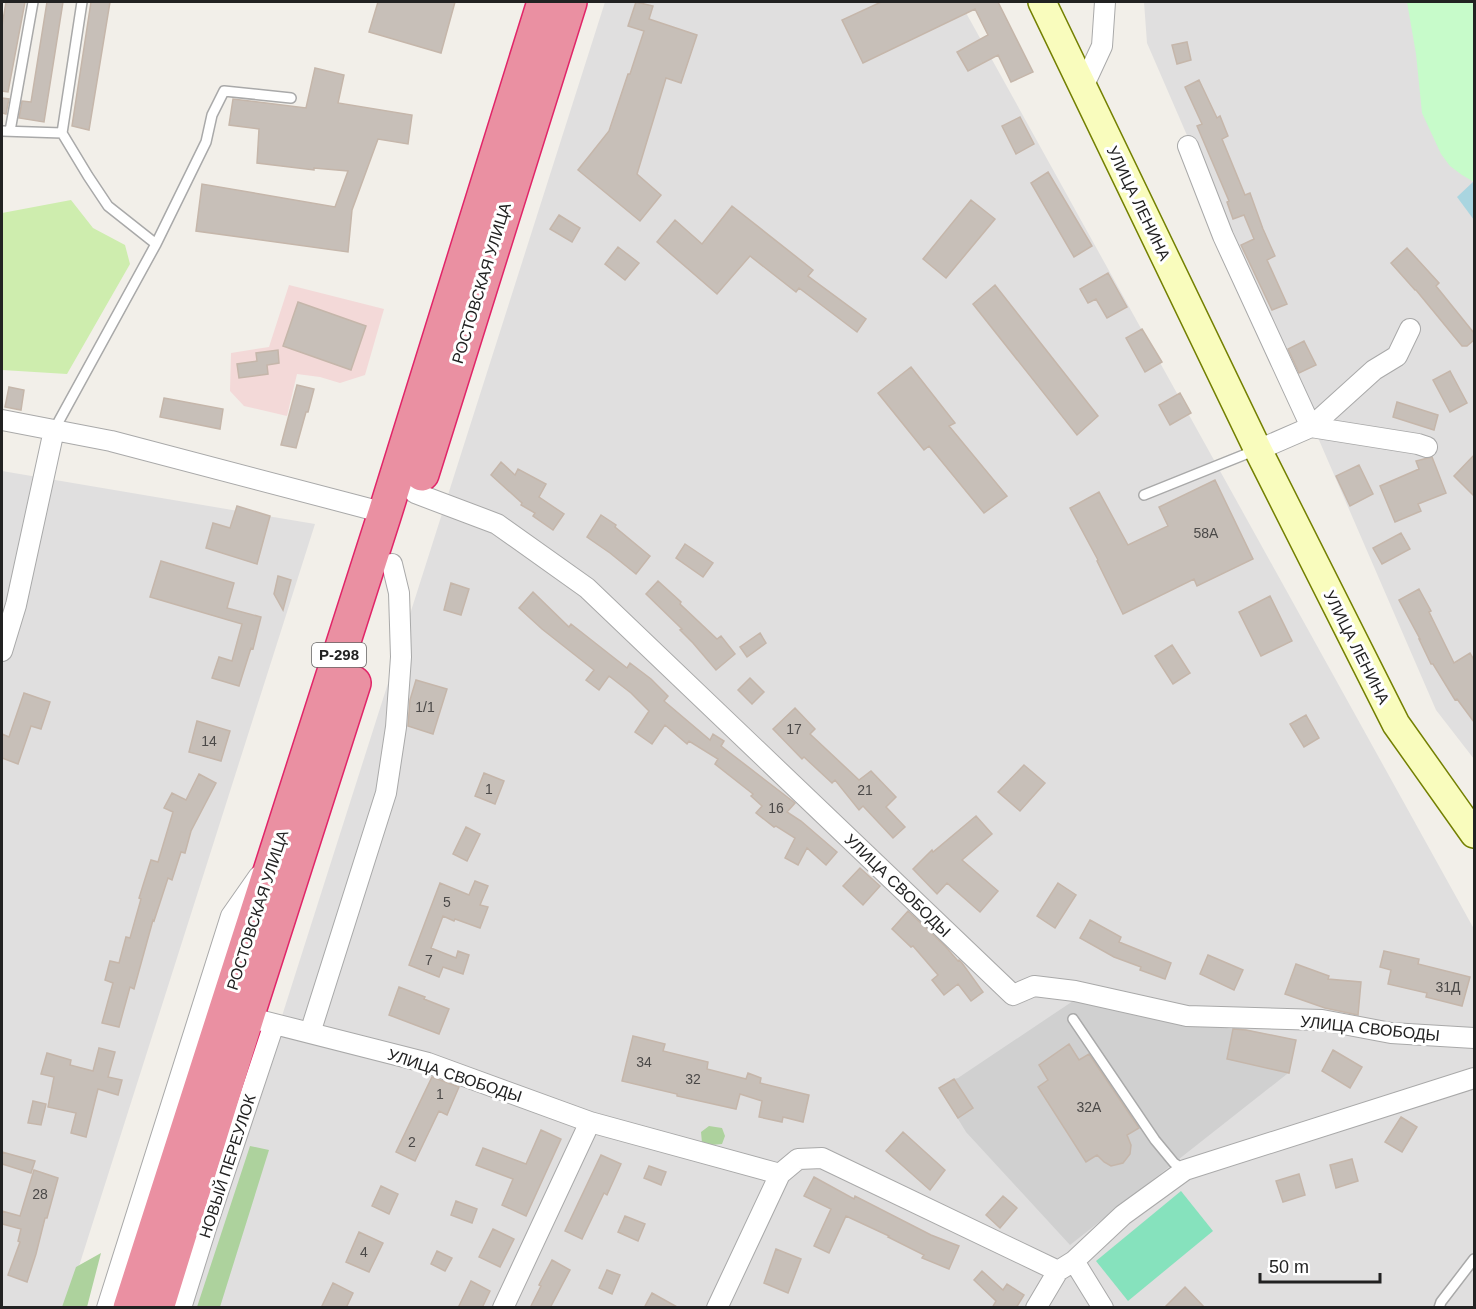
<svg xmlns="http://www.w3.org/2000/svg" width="1476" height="1309" viewBox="0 0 1476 1309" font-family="Helvetica,sans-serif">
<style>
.residential{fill:#e0dfdf}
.commercial{fill:#f3d9d8}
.religious{fill:#d0d0d0}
.grass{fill:#ceedae}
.forest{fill:#add29d}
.park{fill:#c7fbca}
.pitch{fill:#86e2bd}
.water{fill:#a9d5e0}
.building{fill:#c7bfb8;stroke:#c5b6aa;stroke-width:1.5}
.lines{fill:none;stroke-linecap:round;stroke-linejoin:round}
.lane-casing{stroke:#a9a9a9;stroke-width:12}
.street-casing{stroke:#a9a9a9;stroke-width:22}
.secondary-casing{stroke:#748002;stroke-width:30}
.highway-casing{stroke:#e12568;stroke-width:36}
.lane{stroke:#fff;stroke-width:9}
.street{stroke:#fff;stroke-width:20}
.secondary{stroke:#f9fcbd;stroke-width:27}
.highway{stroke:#ea90a2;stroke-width:33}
.labels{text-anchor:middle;stroke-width:6;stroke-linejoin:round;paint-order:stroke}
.number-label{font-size:14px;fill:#4b4948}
.shield{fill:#fff;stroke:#646464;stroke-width:1.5}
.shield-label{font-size:15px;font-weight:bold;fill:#222}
.street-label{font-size:16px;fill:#222;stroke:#fff}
</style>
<rect width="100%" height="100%" fill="#f2efe9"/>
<path class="residential" d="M605 2H960L1474 929V1307L189 1308Z
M1144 2H1444L1474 146V759L1436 710 1147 43Z
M2 471 315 524 66 1307H2Z"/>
<path class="commercial" d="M289 285 384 309 365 375 340 383 320 377 297 374 287 416 244 406 230 391 231 353 269 347Z"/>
<path class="religious" d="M1073 1001 1232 1029 1234 1027 1296 1040 1287 1074 1070 1245 966 1132 939 1088 954 1079 958 1078Z"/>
<path class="grass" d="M71 200 93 228 125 245 130 264 67 374 2 370V213Z"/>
<path class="forest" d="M709 1126 722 1128 725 1136 722 1144 711 1145 702 1143 701 1132Z
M250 1146 269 1150 220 1307H197Z
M101 1253 87 1307H62L76 1267Z"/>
<path class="park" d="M1407 2H1474V182L1462 175 1450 166 1441 154 1422 113 1416 54Z"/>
<path class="pitch" d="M1181 1191 1213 1231 1128 1301 1096 1261Z"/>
<path class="water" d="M1474 181V220L1457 197Z"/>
<path class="building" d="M6 2H25L8 92 2 91V26Z
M47 2H63L44 122 19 118 22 101 31 102Z
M91 2H110L89 130 72 126Z
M378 2H455L441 53 369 32Z
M636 2 653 6 649 19 697 35 681 83 666 78 637 174 661 195 640 221 578 170 609 131 628 74H630L644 31 628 26Z
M881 2H998L1033 72 1011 82 998 55 968 71 957 52 988 35 975 9 863 63 842 20Z
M1187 42 1191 60 1177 64 1172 45Z
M315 68 344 75 338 103 412 115 408 144 378 139 352 210 348 252 196 231 202 184 335 207 348 171 314 168V170L257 163 259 129 229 125 233 99 306 108Z
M1199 80 1217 118 1220 116 1228 136 1222 139 1245 195 1250 193 1263 229 1275 256 1267 260 1287 304 1272 310 1241 245 1254 239 1244 215 1233 219 1227 202 1229 201 1197 126 1202 124 1185 87Z
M2 98 9 99 6 114 2 113Z
M1020 117 1034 144 1016 154 1002 126Z
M1048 172 1092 246 1074 257 1031 183Z
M971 200 995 219 946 278 923 259Z
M732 206 813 270 808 276 866 319 857 332 799 288 796 292 750 256 717 294 657 242 675 220 702 244Z
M559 215 580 228 572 242 550 229Z
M618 247 639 263 625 280 605 264Z
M1407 248 1439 283 1436 286 1474 333V340L1467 346H1462L1416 290H1415L1391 263Z
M1108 273 1127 307 1107 318 1096 299 1088 303 1080 289Z
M995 285 1098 416 1077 435 973 304Z
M298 302 366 326 351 370 283 346Z
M1142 329 1162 362 1145 372 1126 338Z
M1304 341 1316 365 1299 373 1288 349Z
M278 350 279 363 267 365 268 374 239 378 237 364 257 361 256 353Z
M911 367 955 423 949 426 1007 496 984 513 929 446 924 450 878 393Z
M1450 371 1467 403 1450 412 1433 380Z
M297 385 314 389 308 412H306L296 448 281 445Z
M9 387 24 390 21 410 5 407Z
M1180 393 1191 413 1170 425 1159 405Z
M164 398 223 409 220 429 160 417Z
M1397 402 1438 415 1434 430 1393 417Z
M1474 455V496L1454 476Z
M1432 457 1446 493 1418 504 1421 511 1395 522 1380 486 1419 469 1416 461Z
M501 462 515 475 518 469 546 484 539 497 564 514 553 530 533 516 535 513 521 505 522 503 491 475Z
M1359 465 1373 494 1350 506 1336 476Z
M1215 480 1253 559 1197 586 1194 579 1123 614 1097 561 1098 560 1070 508 1099 492 1128 545 1168 526 1159 507Z
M237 506 270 516 257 564 206 548 213 523 230 528Z
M601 515 616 525 615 527 650 556 636 574 610 553 587 537Z
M1401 533 1410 549 1382 564 1373 548Z
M685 544 713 563 703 577 676 558Z
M161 561 234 583 227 608 261 617 253 649 251 648 239 686 212 678 219 657 232 661 242 624 150 597Z
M278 576 291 580 283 610 274 594Z
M658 581 681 602 680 604 717 639 721 636 735 654 716 670 693 643 680 630 682 629 646 594Z
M451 583 469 589 461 615 444 610Z
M1419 589 1431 611 1429 612 1454 663 1470 653 1474 660V722L1457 699 1455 700 1433 664H1431L1419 639H1420L1399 600Z
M533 592 569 627 571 624 627 668 630 663 651 679 668 696 664 701 710 740 713 734 724 741 721 746 795 803 787 812 801 821 837 852 826 865 807 848 798 865 785 858 795 838 776 826 774 827 756 813 762 806 751 796 753 794 715 764 718 759 689 741 687 744 665 725 652 744 635 732 649 711 631 693 609 676 599 690 586 680 594 670 542 629 519 608Z
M1270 596 1292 641 1261 656 1239 612Z
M760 633 766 643 747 657 740 647Z
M1172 645 1190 673 1173 684 1155 656Z
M750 678 764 692 752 704 738 690Z
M416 680 447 689 433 734 408 726 410 700Z
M24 693 50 702 41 729 31 726 18 764 2 758V734L9 737Z
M795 708 815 729 810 734 859 780 871 771 896 797 886 807 905 827 893 838 863 806 859 810 835 780 832 783 804 757 802 759 773 729Z
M1306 715 1319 738 1304 747 1290 724Z
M197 721 230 731 221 761 189 752Z
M1024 765 1045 783 1020 811 998 792Z
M484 773 504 781 495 804 475 796Z
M199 774 216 783 191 831 185 853 181 852 172 880 168 878 154 921 153 920 134 989 130 987 119 1027 102 1023 113 983 105 980 110 961 119 963 126 937 130 938 141 899 139 898 151 860 158 862 173 812 164 808 172 793 186 800Z
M976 816 992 834 962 860 998 891 980 912 947 883 937 894 913 869 932 850 933 852Z
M466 827 480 834 467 861 453 854Z
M860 868 880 886 863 905 843 886Z
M475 881 488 886 480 905 488 907 480 928 455 919 454 921 443 916 431 948 456 958 458 951 469 955 463 974 443 967 439 977 409 965 440 883 469 895Z
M1058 883 1076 895 1055 928 1037 916Z
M908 911 945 946 958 961 959 960 962 963 983 992 971 1001 958 984 944 995 932 980 938 975 913 946 911 947 892 929Z
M1090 920 1121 937 1119 942 1171 963 1165 979 1140 970 1141 967 1114 957 1080 938Z
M1384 951 1419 959 1418 964 1470 977 1462 1006 1426 997 1427 993 1388 984 1391 970 1380 967Z
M1208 955 1243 970 1234 990 1200 974Z
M1296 964 1329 976 1328 979 1361 982 1358 1015 1325 1008 1285 994Z
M399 987 425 997 424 999 449 1009 439 1034 389 1015Z
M1233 1029 1246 1030 1296 1040 1289 1073 1227 1059Z
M633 1036 665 1044 663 1051 708 1062 707 1069 746 1079 748 1073 761 1078 760 1083 809 1095 803 1122 783 1117 782 1122 759 1117 762 1101 740 1094 736 1109 677 1096V1094L622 1081Z
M1069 1044 1079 1060 1089 1054 1139 1128 1127 1135 1131 1145 1130 1154 1123 1163 1111 1166 1104 1162 1097 1155 1086 1162 1038 1087 1048 1080 1039 1065Z
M99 1048 115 1052 108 1077 122 1080 118 1095 98 1089 86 1137 71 1133 76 1113 48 1107 54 1077 41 1074 47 1053 71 1060 70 1065 93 1071Z
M1333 1050 1362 1067 1350 1088 1322 1071Z
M432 1077 459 1087 447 1115 439 1111 415 1161 396 1152Z
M954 1079 973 1108 958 1118 939 1088Z
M33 1101 46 1104 41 1125 28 1123Z
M1401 1117 1417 1127 1402 1152 1385 1142Z
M541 1130 561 1139 526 1216 502 1205 513 1179 476 1165 483 1148 526 1164Z
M903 1132 945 1170 930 1190 886 1151Z
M2 1152 35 1161 31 1173 2 1164Z
M601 1155 621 1164 607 1195 604 1193 582 1239 565 1231Z
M1352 1159 1358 1181 1336 1188 1330 1165Z
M649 1166 666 1172 661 1185 644 1178Z
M34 1170 58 1178 47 1218H45L36 1254 27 1282 8 1275 20 1242 18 1241 21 1229 2 1224V1211L20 1216Z
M1299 1174 1305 1195 1283 1202 1276 1181Z
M814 1177 854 1199 855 1196 931 1235 959 1246 949 1269 922 1258 924 1255 888 1237 889 1236 846 1216 829 1253 814 1246 831 1209 804 1196Z
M381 1186 398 1194 389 1214 372 1206Z
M1003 1196 1017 1208 1000 1228 986 1215Z
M456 1201 477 1209 472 1223 451 1215Z
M625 1216 645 1224 638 1241 618 1232Z
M493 1229 514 1239 500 1267 479 1257Z
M359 1232 383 1243 369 1272 346 1262Z
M776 1249 801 1259 788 1293 764 1283Z
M437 1251 452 1258 445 1271 431 1264Z
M552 1260 570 1270 550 1308H530L541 1286 539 1285Z
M607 1270 620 1275 612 1294 599 1288Z
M982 1271 1003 1290 1007 1284 1024 1295 1016 1308H992L996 1301 974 1280Z
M471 1281 490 1291 482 1308H458Z
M333 1283 353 1293 346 1308H321Z
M1185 1287 1205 1308H1164Z
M652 1293 679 1308H644Z"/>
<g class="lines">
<defs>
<path id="lane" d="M2 131 62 133
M10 131 33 2
M156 244 206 142 212 115 224 91 291 98
M54 430 156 244 108 206 88 176 62 133 82 2
M1144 495 1256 450
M1073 1019 1155 1140 1174 1163 1185 1170
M1439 1308 1441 1302 1474 1259"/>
<path id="street" d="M1083 87 1102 46 1105 2
M1188 146 1223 236 1311 427 1258 450
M1410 329 1397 356 1374 370 1311 427 1418 444 1427 447
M2 420 111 441 385 513
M415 493 497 524 587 588 1013 995 1034 986 1075 991 1187 1016 1322 1020 1391 1033 1474 1038
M2 651 16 605 54 430
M247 1017 428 1063 590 1122 780 1174 798 1159 822 1158 1058 1271
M310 1033 386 793 396 727 401 657 399 593 392 564
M1074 1261 1103 1308
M107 1308 231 916 259 876
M181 1308 206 1228 274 1024
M503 1308 590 1122
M717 1308 780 1174
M1036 1308 1058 1271 1074 1261 1123 1215 1185 1170 1474 1078"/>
<path id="secondary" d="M1042 2 1258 450 1396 724 1474 834"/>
<path id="highway" d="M422 474 570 2
M130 1308 385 513 544 2
M157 1308 247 1017 354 683"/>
</defs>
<use href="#lane" class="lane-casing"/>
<use href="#street" class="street-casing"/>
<use href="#secondary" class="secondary-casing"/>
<use href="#highway" class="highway-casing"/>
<use href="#lane" class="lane"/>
<use href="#street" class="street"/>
<use href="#secondary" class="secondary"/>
<use href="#highway" class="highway"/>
</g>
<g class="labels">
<g class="number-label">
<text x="1206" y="538">58А</text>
<text x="425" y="712">1/1</text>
<text x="794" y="734">17</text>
<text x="209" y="746">14</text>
<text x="489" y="794">1</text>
<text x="865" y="795">21</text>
<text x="776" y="813">16</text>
<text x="447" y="907">5</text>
<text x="429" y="965">7</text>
<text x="1448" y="992">31Д</text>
<text x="644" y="1067">34</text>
<text x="693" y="1084">32</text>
<text x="440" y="1099">1</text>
<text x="1089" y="1112">32А</text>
<text x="412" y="1147">2</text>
<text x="40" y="1199">28</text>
<text x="364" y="1257">4</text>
</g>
<rect class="shield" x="312" y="643" width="54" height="24" rx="4.5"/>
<g class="shield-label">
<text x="339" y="660">Р-298</text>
</g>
<g class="street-label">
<text transform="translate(1139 203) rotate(64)" y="6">УЛИЦА ЛЕНИНА</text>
<text transform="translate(481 283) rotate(-73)" y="6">РОСТОВСКАЯ УЛИЦА</text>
<text transform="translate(1357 647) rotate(63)" y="6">УЛИЦА ЛЕНИНА</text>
<text transform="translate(898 885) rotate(44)" y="6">УЛИЦА СВОБОДЫ</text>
<text transform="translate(257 910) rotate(-72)" y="6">РОСТОВСКАЯ УЛИЦА</text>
<text transform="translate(1370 1028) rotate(6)" y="6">УЛИЦА СВОБОДЫ</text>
<text transform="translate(455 1075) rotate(18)" y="6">УЛИЦА СВОБОДЫ</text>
<text transform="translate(227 1166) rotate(-72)" y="6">НОВЫЙ ПЕРЕУЛОК</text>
</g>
</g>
<rect width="1476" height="1309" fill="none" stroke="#222222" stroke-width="6"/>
<path d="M1260 1273v9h120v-9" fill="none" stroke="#222222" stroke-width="3"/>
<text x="1269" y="1273" font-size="18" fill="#222222" stroke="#ffffff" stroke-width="4.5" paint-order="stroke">50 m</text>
</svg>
